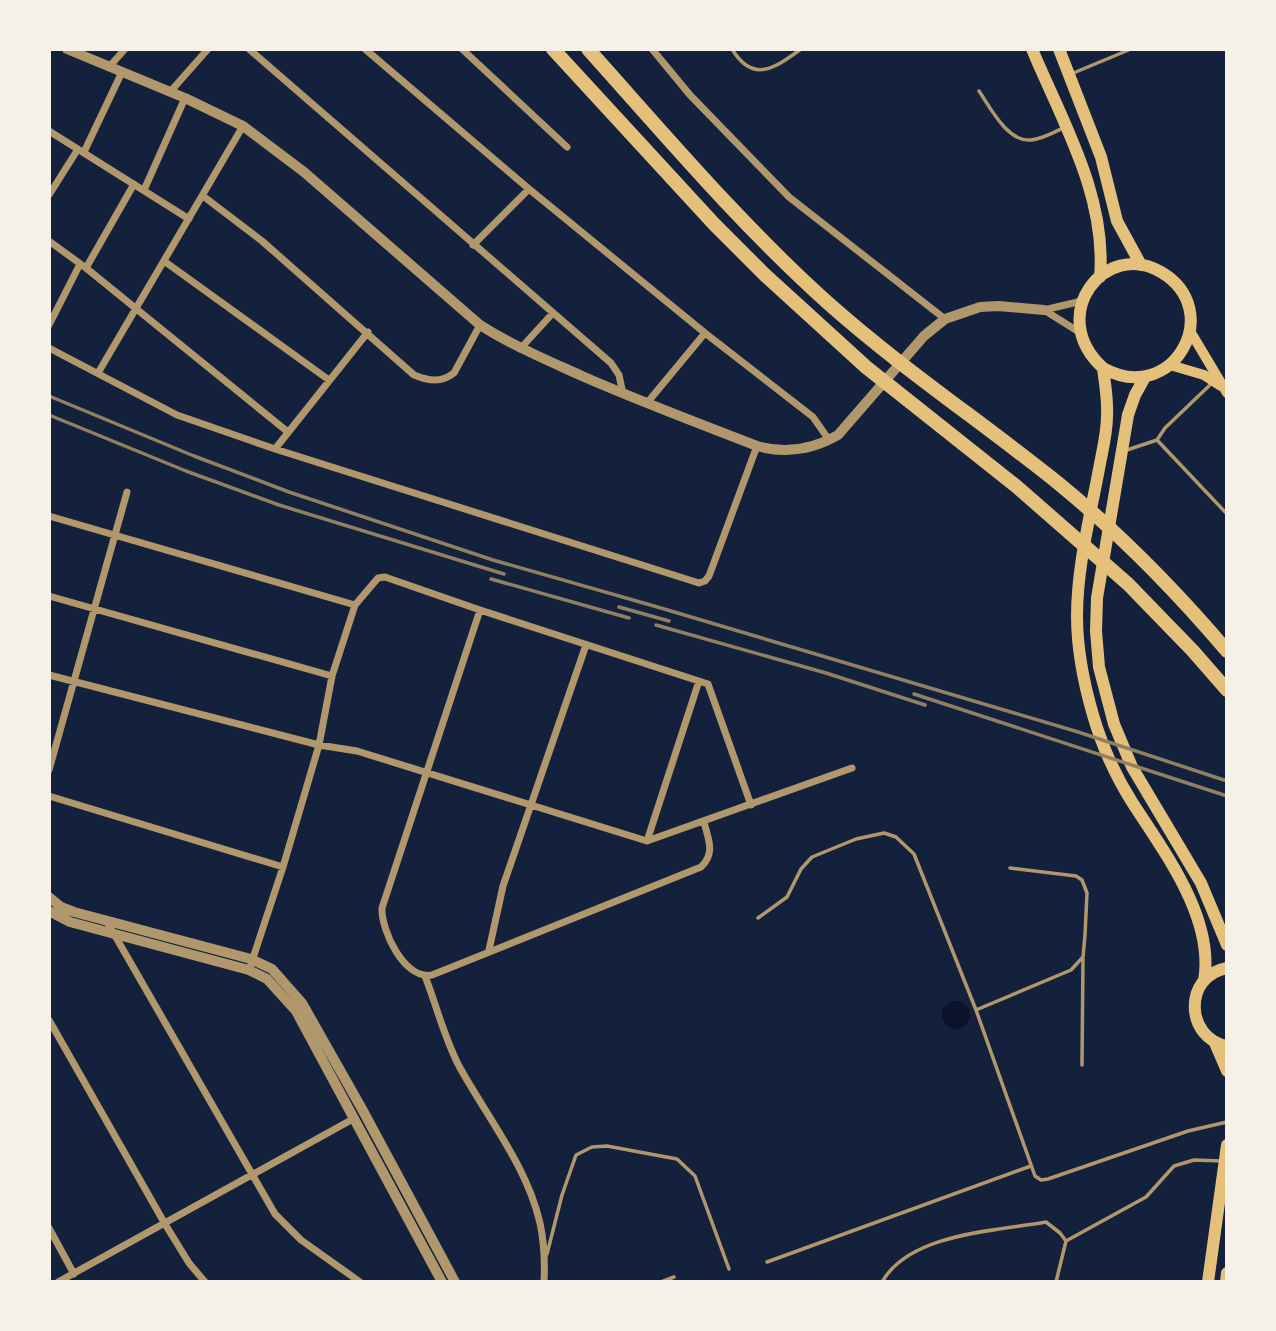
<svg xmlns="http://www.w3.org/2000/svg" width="1276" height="1331" viewBox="0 0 1276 1331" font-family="Montserrat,sans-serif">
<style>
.water{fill:#0b132b}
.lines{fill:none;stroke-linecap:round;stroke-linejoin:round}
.service{stroke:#b1986c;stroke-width:3.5}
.minor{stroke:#b1986c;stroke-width:7}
.tertiary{stroke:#b1986c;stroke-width:10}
.secondary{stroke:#e5c07b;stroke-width:10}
.trunk{stroke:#e5c07b;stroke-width:12}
.motorway{stroke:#e5c07b;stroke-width:14}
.rail{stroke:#918062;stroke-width:3.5}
</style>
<rect width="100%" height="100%" fill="#14213d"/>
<path class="water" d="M942 1015a14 14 0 1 1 28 0a14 14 0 1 1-28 0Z"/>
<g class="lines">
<path class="service" d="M732 49C753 84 775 68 801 49
M1071 74 1131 49
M979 91C990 107 1007 142 1031 140 1042 139 1053 133 1063 128
M1157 440 1227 514
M1124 451 1157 440 1165 428 1212 383
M758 918 787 897 801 869 812 857 856 839 884 833 896 837 914 854 976 1010 1035 1176 1041 1180 1048 1179 1188 1131 1227 1122
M976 1010 1071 970 1083 957 1085 935 1087 893 1082 880 1076 876 1010 868
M1082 1065 1083 959
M1066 1241 1146 1197 1174 1166 1194 1160 1222 1161
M547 1254 562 1195 576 1155 592 1147 607 1146 677 1159 695 1176 729 1269
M767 1262 1031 1166
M661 1282 674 1277
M882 1282C910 1233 996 1231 1046 1222L1060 1233 1066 1241 1056 1282"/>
<path class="minor" d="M249 49 611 363 619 375 623 394
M365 49 529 189 705 333 813 417 829 440
M462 49 567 147
M652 49 690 95 789 197 945 319
M109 67 125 49
M170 92 208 49
M49 131 189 219
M84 152 122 72
M144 190 185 98
M49 195 78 149
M203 196 262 241 414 375C429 381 441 383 454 373L480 325
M49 241 86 268 288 432
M473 245 529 189
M164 261 329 380
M86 268 134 184
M1044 310 1079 332
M1044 310 1082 301
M49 325 80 264
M49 348 177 415 275 449 699 583 705 581 709 576 757 446
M520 349 552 314
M98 373 243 126
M647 403 705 333
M275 449 368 332
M49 516 355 605
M49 596 332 676
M480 610 382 908C381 930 404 980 432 975L701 867C716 853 708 839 704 822
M49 675 319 745 357 751 647 841 852 768
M49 770 127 492
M49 796 283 867
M647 841 699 681
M106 920 275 1214 301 1240 360 1282
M489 950 503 886 586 645
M249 970 283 867 319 745 332 676 355 605 378 578 385 577 480 610 708 684 751 805
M425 976C437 1007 444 1037 459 1066 487 1117 527 1166 540 1223 544 1242 545 1263 544 1282
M49 1020 165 1224 189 1263 205 1282
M49 1228 74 1274
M58 1282 353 1119"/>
<path class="tertiary" d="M67 49 185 98 243 126 304 172 480 325C513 346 547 360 582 376 639 401 698 423 757 446 786 454 812 450 838 435L924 336 945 319 980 307 998 306 1044 310
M49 897 61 907 74 912 251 959 272 969 302 1003 362 1109 455 1282
M49 911 70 922 249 970 267 979 296 1011 442 1282"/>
<path class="secondary" d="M1190 331 1227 393
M1170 365 1204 375 1221 386"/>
<path class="trunk" d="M1032 49C1062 121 1107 196 1100 277
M1059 49 1101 157 1117 221 1141 265
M1103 368C1172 407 1227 311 1161 272 1106 239 1045 315 1103 368 1105 384 1108 400 1107 416 1107 434 1102 452 1099 469 1090 517 1077 567 1077 616 1077 649 1084 684 1093 715 1102 746 1115 775 1132 802 1164 852 1215 918 1204 981
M1145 377 1135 395 1128 415 1097 598 1096 631 1099 667 1114 724 1132 767 1201 883 1227 945
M1227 968C1183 976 1185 1038 1227 1046
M1215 1043 1227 1071
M1208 1282 1227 1145
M1226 1282 1227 1273"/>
<path class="motorway" d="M553 49 714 224 765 275 866 367 1016 486 1128 584 1193 651 1227 690
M588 49C666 136 741 225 828 303 901 368 982 422 1058 483 1119 533 1176 591 1227 651"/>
<path class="rail" d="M49 396 194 456 289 492 493 560 654 606 1075 731 1227 781
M49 415 186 471 279 505 504 574
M491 579 629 618
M619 607 669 621
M656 625 826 673 925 705
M914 694 1227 796"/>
</g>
<rect width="1276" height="1331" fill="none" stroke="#f6f1e7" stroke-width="102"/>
</svg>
